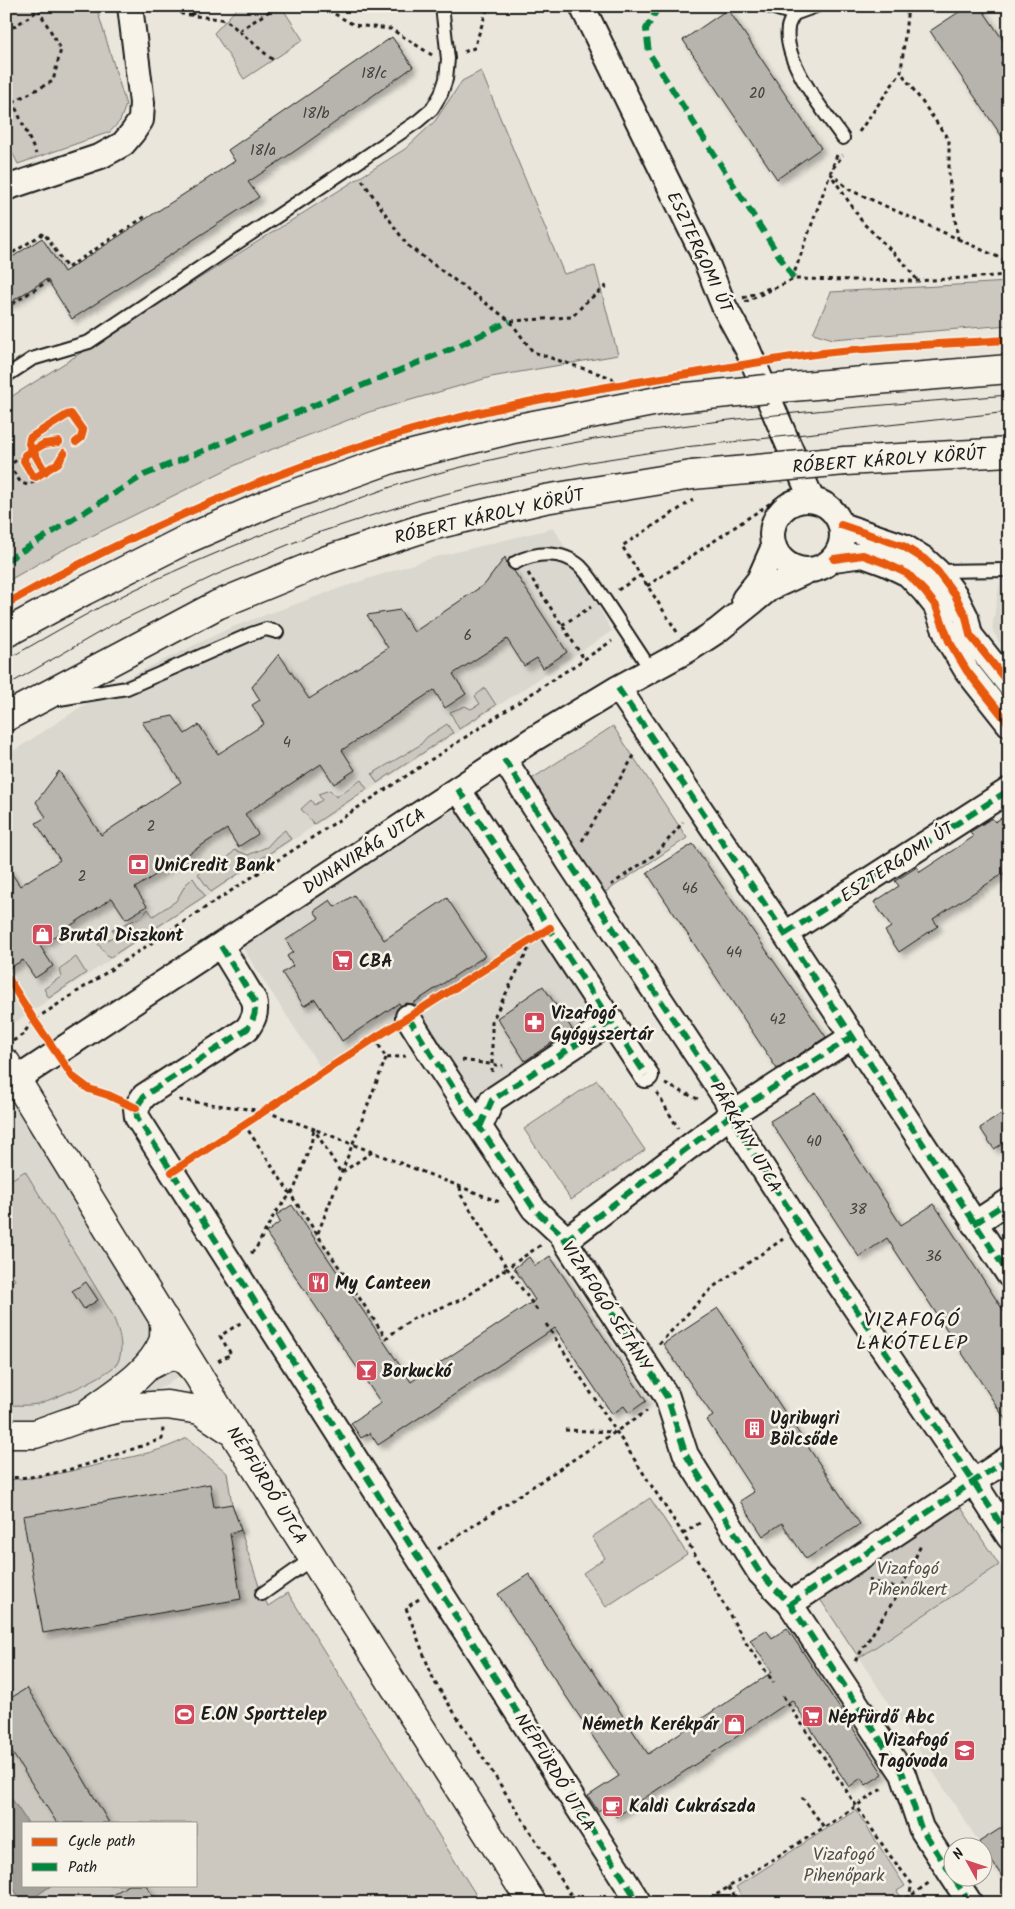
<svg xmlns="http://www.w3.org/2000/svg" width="1015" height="1909" viewBox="0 0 1015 1909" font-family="Kalam,sans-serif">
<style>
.built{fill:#dad7ce}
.green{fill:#ccc8c0;stroke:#74726e;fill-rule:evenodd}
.water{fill:#a3a19a;stroke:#6d6c68}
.building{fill:#b6b4ac;stroke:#1c1c1c;filter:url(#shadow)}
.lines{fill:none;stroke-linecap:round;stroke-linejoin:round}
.lane-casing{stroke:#1c1c1c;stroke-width:16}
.street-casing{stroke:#1c1c1c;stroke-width:28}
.secondary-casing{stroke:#1c1c1c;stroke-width:31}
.primary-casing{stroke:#1c1c1c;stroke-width:31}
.path{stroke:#1c1c1c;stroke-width:3;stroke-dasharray:4 4;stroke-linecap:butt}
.lane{stroke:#f7f3e8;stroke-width:12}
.street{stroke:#f7f3e8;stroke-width:24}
.secondary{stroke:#f7f3e8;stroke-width:28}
.primary{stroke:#f7f3e8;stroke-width:28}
.tram{stroke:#1c1c1c;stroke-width:1}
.primary-bridge-casing{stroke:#1c1c1c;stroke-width:31;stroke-linecap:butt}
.primary-bridge{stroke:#f7f3e8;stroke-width:28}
.quiet{stroke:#00873e;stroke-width:6;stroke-dasharray:12 6;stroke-linecap:butt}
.cycleway-casing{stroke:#f7f3e8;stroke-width:11}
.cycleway{stroke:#e8590c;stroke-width:8}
.labels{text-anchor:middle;stroke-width:5;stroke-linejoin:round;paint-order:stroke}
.number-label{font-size:15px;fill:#424240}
.street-label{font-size:18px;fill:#1c1c1c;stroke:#f7f3e8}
.poi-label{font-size:18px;font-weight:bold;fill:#1c1c1c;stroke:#f7f3e8;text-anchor:start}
.park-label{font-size:18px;fill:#51504d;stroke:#f7f3e8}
.quarter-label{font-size:20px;letter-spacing:1px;fill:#1c1c1c;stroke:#f7f3e8}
</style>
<defs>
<filter id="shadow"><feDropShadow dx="4.5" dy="4.5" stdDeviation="2.5" flood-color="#0004"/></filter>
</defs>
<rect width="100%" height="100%" fill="#eae6dc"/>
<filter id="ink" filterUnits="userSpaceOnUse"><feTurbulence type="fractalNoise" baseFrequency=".02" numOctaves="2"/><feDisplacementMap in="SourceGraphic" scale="10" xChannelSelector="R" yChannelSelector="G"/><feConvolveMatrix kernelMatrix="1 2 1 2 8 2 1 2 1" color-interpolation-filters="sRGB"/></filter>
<g filter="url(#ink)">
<path class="built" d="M554 528 612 631 6 1028V756L122 680 232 627 343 587 432 558Z
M1009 528V660L992 629Z
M459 806 601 1021 465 1114 405 1025 326 1076 242 947Z
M6 1094 189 1371 88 1430 6 1452Z
M999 1565 1009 1579V1878L1007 1876 1003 1879 859 1658Z"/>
<path class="green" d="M6 6H96L126 105 120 121 110 132 18 164 6 140Z
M239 6H281L303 40 244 79 214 33Z
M481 71 564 274 595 266 618 355 491 377 369 412 252 457 55 554 6 582V400L405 149 435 121 462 81Z
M1009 282V325L833 339 813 333 831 292Z
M485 688 496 705 459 729 450 712 465 706 471 709 480 704 475 696Z
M447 724 453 733 377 783 372 774 420 745 427 737Z
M613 726 687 838 604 893 530 780Z
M361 780 367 789 314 824 301 809 311 800 314 805 322 800 318 794 330 790 336 797Z
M285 830 291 839 211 892 198 874 202 870 220 866 235 850 248 855 267 847 276 837Z
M193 878 205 896 109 958 98 944 105 937 107 940 116 935 112 929 142 917 148 909 153 916 176 901 186 884Z
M76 957 86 973 49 998 44 989 62 976 59 969Z
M597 1080 645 1150 571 1200 524 1129Z
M25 1171 112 1314C118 1328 125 1346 118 1362 111 1375 52 1400 37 1404 28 1406 16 1405 6 1405V1286L15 1280 6 1265V1183Z
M187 1438 227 1473 232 1504 259 1586 268 1606 288 1593 481 1903H6V1480C43 1478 78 1470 113 1461 140 1455 162 1451 187 1438ZM24 1823H196V1885H24Z
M650 1498 687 1554 606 1607 583 1573 605 1558 592 1537Z
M956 1500 999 1565 859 1658 816 1593Z
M856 1810 905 1886 897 1891 905 1903H746L736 1887Z"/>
<path class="water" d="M6 1790 28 1823H24V1885H52L26 1903H19L16 1899 19 1897 6 1877Z"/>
<path class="building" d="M968 6H980L1009 49V147L930 31Z
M728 9 821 148 777 179 683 40Z
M392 37 413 67 298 149 248 182 259 197 72 319 47 279 6 305V261L42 238 64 272 235 161 228 150Z
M505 557 508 567 514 571 567 652 543 668 537 658 524 666 507 639 453 674 466 694 445 708 434 690 342 750 355 770 334 784 321 764 245 814 258 834 238 847 227 829 135 888 147 906 126 919 112 898 40 946 53 966 35 978 23 960 6 970V865L20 886 60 860 36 823 46 817 36 802 59 771 101 835 181 782 142 722 173 716 185 734 199 725 218 754 264 724 252 705 260 700 252 687 279 654 309 699 388 648 367 615 400 610 414 632 485 584Z
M1009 813V870L933 919 938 926 899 952 885 931 891 927 874 902 899 886 895 881 917 867 920 872 973 837 970 832 992 818 995 822Z
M693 844 826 1037 777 1069 647 873Z
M354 895 384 940 447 898 485 956 412 1004 407 1003 401 1006 399 1003 342 1041 315 999 304 1006 282 973 293 966 287 956 293 952 286 940 319 918 314 911 330 900 335 907Z
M543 986 572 1029 525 1061 497 1018Z
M816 1093 901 1225 934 1204 1009 1319V1425L887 1238 859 1257 770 1121Z
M1009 1109V1140L994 1149 980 1128Z
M292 1205 411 1382 535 1300 514 1268 529 1257 535 1266 550 1256 646 1401 629 1413 624 1406 612 1414 555 1328 378 1445 370 1433 361 1438 351 1423 381 1403 266 1233 280 1222 276 1215Z
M86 1282 98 1300 84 1309 72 1291Z
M718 1308 743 1346 741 1347 860 1524 806 1559 782 1523 763 1536 740 1501 754 1492 707 1420 713 1416 663 1344Z
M210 1484 214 1507 232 1504 241 1530 230 1534 241 1599 43 1633 23 1516Z
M529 1574 648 1754 772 1672 750 1640 766 1630 772 1638 787 1628 883 1774 866 1785 861 1778 849 1787 792 1700 616 1817 607 1805 598 1811 588 1796 619 1776 498 1594Z
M27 1688 83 1778 109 1823H57L6 1743V1701Z
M1009 1823V1887L979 1842Z
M128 1885H146L157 1903H100Z"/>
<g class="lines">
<defs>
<path id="lane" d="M768 6 794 14
M816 6 794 14C792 18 788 24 788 28 783 62 824 111 843 138
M6 376 32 359 89 342 352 166 418 121 432 109 441 94 446 79 448 59 442 6
M515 563C535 552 562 550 580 566 584 570 588 575 591 579L651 670
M936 571 1009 570
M59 699 127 688 251 634 266 629 277 632
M262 1594 313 1558"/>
<path id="street" d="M582 6 703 254 724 306 748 350 812 500
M6 188 101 156 123 144 133 132 141 120 142 103 130 6
M772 535a35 35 0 1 1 70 0a35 35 0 1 1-70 0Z
M841 525 903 546 924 559 937 571 955 595 966 617 970 635 1009 684
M834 559 863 555 885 563 908 574 925 592 936 606 949 641 967 671 1009 724
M744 599 759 580 774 546
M618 688 785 934 1009 1275
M504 759 569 862 726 1099 739 1131 803 1231 973 1481 1009 1537
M458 789 646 1075
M785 934 1009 790
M221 946 254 1000C257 1012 254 1019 247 1029L144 1096 136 1108 137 1117 639 1903
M408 1017 431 1054 534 1209 560 1233 667 1397 686 1455 760 1573 790 1604 903 1774 921 1828 970 1903
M17 1079 532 740 618 688 688 650 717 631 770 588 807 571
M480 1127 492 1100 612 1021
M974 1224 1009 1201
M565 1241 731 1115 853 1036
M790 1604 1009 1458"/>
<path id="secondary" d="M6 1063 233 1432 532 1903"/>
<path id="primary" d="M767 389 1009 369
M845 461 1009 452
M6 633 84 591 185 540 277 500 392 459 513 429 668 399
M6 717 217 605 327 560 427 527 545 499 692 475
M148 1366C173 1354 177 1349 196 1372
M91 1411C117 1392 150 1373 163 1342 165 1336 164 1326 164 1319
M6 1434H35L83 1417 121 1408 167 1405 200 1410 233 1432"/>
</defs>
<use href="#lane" class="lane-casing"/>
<use href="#street" class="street-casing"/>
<use href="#secondary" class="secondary-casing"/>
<use href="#primary" class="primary-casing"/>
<path class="path" d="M176 6 182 14 226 20 239 31 277 6
M321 6 354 25 391 29 432 55
M191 15 204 6
M239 31 273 60
M6 32 45 6
M464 52 474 48 487 10 494 6
M1001 64 1009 59
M6 86 36 154
M13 102 53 81 61 49 39 11
M859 132 901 72 908 6
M833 168 843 155
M830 173 850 190 958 239 949 178V140L901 72
M833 178 863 223 904 263 918 281
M362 180 407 245 510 321 533 352 612 378 615 384
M958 239 1009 262
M6 257 44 233 67 268 146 216
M792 279 838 152
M743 298 772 287
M745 302 794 279 918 281 1009 275
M6 308 48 281
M511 321 572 317 586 302 609 284
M9 465 21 483 28 485 33 482 34 485
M6 467 25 455
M528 573 584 659
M647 586 778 498 789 502
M618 590 641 575
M562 625 591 607
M677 632 622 546 693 500
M582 841 635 754
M611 885 658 852 683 822
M375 1038 386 1058 406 1056
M13 1041 22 1035 34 1020 612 641
M462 1060 503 1066
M492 1072V1021L532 942
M665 1084 698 1099
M657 1093 678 1128
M179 1100 264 1111 314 1129 341 1173 372 1152 502 1203
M244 1124 386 1338 414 1318 463 1299 507 1268 461 1195 460 1186
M318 1233 386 1058
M251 1253 255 1250 275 1213 294 1190 311 1144 314 1129 372 1152
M537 1310 507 1268 541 1245
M546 1324 683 1534 746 1643 774 1683
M659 1344 713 1287 783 1239
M218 1361 231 1354 220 1336 242 1322
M565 1430 614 1432
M6 1477C51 1482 119 1453 162 1439L163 1428
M683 1534 701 1522
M438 1549 647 1411
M868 1580 901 1589
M419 1599 406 1608 434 1681 576 1903
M855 1661 901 1589 921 1545
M783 1696 888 1853 912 1884 909 1897 912 1903
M802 1797 824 1827
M728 1887 740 1903
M703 1903 831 1823 883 1788
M891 1903 894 1899 909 1897 930 1882"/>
<use href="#lane" class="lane"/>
<use href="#street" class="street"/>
<use href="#secondary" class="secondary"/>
<use href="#primary" class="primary"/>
<path class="tram" d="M6 660C38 642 70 623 102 606 177 567 256 536 335 507 360 499 385 488 410 481 605 424 808 411 1009 395
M6 686 112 625 218 574 314 534 420 500 507 479 583 463 685 447 1009 412"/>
<defs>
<path id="primary-bridge" d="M668 399 767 389
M692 475 845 461"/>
</defs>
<use href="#primary-bridge" class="primary-bridge-casing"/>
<use href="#primary-bridge" class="primary-bridge"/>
<path class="quiet" d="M659 6 646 29 649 53 794 279
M6 561 144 475 456 347 510 321
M618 688 785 934 1009 1275
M504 759 569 862 726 1099 739 1131 803 1231 973 1481 1009 1537
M458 789 646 1075
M785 934 1009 790
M221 946 254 1000C257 1012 254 1019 247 1029L144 1096 136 1108 137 1117 639 1903
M408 1017 431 1054 534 1209 560 1233 667 1397 686 1455 760 1573 790 1604 903 1774 921 1828 970 1903
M480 1127 492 1100 612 1021
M974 1224 1009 1201
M565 1241 731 1115 853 1036
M790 1604 1009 1458"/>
<defs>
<path id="cycleway" d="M59 442 44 444 25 455 24 461 33 476 36 477 58 463 64 453
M45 472 29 444 30 438 67 415 71 414 83 431 81 438 76 442
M841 525 903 546 924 559 937 571 955 595 966 617 970 635 1009 684
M834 559 863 555 885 563 908 574 925 592 936 606 949 641 967 671 1009 724
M6 604C124 537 247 482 376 441 480 408 588 389 695 373 735 366 775 359 815 354 879 346 944 344 1009 340
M6 975 34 1020 73 1077 89 1089 108 1095 136 1108
M172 1172 375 1038 550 928"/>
</defs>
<use href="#cycleway" class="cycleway-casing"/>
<use href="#cycleway" class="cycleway"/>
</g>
</g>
<defs>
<symbol id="bank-square" viewBox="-11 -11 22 22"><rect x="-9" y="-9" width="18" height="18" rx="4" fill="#d1495b" stroke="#f7f3e8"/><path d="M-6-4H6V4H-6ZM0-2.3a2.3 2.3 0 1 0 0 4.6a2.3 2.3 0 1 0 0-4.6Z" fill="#fff"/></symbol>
<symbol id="shop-square" viewBox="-11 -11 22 22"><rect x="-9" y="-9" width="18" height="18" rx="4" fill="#d1495b" stroke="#f7f3e8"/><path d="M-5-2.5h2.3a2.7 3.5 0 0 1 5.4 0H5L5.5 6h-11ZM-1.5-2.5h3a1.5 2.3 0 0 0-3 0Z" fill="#fff"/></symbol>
<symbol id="supermarket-square" viewBox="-11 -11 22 22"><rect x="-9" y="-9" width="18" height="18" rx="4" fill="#d1495b" stroke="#f7f3e8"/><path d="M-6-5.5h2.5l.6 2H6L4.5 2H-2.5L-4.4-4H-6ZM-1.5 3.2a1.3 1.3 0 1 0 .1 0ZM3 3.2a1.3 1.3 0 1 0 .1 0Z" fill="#fff"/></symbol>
<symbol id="pharmacy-square" viewBox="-11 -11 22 22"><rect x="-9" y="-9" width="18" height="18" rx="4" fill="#d1495b" stroke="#f7f3e8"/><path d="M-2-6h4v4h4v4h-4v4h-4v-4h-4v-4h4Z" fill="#fff"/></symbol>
<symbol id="restaurant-square" viewBox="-11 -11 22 22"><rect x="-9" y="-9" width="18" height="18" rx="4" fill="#d1495b" stroke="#f7f3e8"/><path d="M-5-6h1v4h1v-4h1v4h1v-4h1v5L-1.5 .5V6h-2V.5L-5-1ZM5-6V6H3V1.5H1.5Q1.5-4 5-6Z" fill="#fff"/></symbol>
<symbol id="bar-square" viewBox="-11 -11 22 22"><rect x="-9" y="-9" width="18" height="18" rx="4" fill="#d1495b" stroke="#f7f3e8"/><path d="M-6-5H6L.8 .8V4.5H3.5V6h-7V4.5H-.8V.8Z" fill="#fff"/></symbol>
<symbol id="building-square" viewBox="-11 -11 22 22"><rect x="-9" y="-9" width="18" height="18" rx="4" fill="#d1495b" stroke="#f7f3e8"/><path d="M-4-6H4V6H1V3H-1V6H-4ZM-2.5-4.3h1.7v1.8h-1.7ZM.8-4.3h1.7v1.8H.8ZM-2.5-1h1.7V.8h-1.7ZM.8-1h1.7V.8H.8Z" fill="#fff"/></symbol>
<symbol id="stadium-square" viewBox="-11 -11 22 22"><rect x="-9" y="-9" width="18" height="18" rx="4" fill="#d1495b" stroke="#f7f3e8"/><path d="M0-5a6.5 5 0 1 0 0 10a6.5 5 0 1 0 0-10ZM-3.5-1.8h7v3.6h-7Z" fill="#fff"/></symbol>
<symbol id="school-square" viewBox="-11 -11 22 22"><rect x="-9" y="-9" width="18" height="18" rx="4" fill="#d1495b" stroke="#f7f3e8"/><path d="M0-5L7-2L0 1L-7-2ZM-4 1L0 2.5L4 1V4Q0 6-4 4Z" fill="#fff"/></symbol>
<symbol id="cafe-square" viewBox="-11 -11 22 22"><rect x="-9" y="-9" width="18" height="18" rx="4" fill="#d1495b" stroke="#f7f3e8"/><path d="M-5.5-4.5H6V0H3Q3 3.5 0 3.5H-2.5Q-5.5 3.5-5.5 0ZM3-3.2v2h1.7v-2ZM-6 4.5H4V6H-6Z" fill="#fff"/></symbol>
</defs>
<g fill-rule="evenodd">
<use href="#bank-square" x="126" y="852" width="25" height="25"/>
<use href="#shop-square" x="30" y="922" width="25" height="25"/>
<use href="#supermarket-square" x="330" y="948" width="25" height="25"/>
<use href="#pharmacy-square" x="522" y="1010" width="25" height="25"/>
<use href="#restaurant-square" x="306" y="1270" width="25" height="25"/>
<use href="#bar-square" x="354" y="1358" width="25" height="25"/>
<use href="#building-square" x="742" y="1416" width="25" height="25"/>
<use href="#stadium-square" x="172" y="1702" width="25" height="25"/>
<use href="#supermarket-square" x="800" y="1704" width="25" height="25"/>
<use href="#shop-square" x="722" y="1712" width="25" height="25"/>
<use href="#school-square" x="952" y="1738" width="25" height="25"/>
<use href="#cafe-square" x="600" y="1794" width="25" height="25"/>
</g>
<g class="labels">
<g class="number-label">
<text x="374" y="78">18/c</text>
<text x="757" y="98">20</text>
<text x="316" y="118">18/b</text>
<text x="263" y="155">18/a</text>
<text x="468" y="640">6</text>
<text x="287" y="747">4</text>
<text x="151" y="831">2</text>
<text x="82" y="881">2</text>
<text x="690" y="893">46</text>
<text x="734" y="957">44</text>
<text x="778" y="1024">42</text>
<text x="814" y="1146">40</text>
<text x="858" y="1214">38</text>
<text x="934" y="1261">36</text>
</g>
<g class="street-label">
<text transform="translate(700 252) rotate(65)" y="6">ESZTERGOMI ÚT</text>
<text transform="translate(889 460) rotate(-4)" y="6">RÓBERT KÁROLY KÖRÚT</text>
<text transform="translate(489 516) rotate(-13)" y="6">RÓBERT KÁROLY KÖRÚT</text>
<text transform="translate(364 851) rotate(-33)" y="6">DUNAVIRÁG UTCA</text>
<text transform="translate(897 862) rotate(-33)" y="6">ESZTERGOMI ÚT</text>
<text transform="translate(746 1137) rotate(60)" y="6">PÁRKÁNY UTCA</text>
<text transform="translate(607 1306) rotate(57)" y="6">VIZAFOGÓ SÉTÁNY</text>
<text transform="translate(267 1485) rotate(58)" y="6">NÉPFÜRDŐ UTCA</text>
<text transform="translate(555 1772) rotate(58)" y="6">NÉPFÜRDŐ UTCA</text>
</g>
<g class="poi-label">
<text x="154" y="871">UniCredit Bank</text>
<text x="59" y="941">Brutál Diszkont</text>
<text x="359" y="967">CBA</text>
<text x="551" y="1019">Vizafogó<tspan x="551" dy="21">Gyógyszertár</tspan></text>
<text x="335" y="1289">My Canteen</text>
<text x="382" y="1377">Borkuckó</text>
<text x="770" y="1424">Ugribugri<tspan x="770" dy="21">Bölcsőde</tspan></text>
<text x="201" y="1720">E.ON Sporttelep</text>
<text x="828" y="1723">Népfürdő Abc</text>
<text x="719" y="1730" text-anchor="end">Németh Kerékpár</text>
<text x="948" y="1746" text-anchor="end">Vizafogó<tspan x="948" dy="21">Tagóvoda</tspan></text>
<text x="629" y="1812">Kaldi Cukrászda</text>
</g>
<g class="park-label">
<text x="908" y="1574">Vizafogó<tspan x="908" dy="21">Pihenőkert</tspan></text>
<text x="844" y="1860">Vizafogó<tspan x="844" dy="21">Pihenőpark</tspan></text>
</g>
<g class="quarter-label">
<text x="912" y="1326">VIZAFOGÓ<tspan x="912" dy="23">LAKÓTELEP</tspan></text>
</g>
</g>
<rect width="1015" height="1909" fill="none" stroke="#f7f3e8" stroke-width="25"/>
<rect x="12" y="12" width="990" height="1884" fill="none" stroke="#1c1c1c" stroke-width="2" filter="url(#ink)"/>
<rect x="22" y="1822" width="175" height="65" fill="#f7f3e8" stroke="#9f9d96"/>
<rect x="32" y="1838" width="25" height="8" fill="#e8590c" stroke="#9f9d96"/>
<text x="68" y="1846" font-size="15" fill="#1c1c1c">Cycle path</text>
<rect x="32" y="1863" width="25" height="8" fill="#00873e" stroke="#9f9d96"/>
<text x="68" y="1872" font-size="15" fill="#1c1c1c">Path</text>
<g transform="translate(968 1862) rotate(310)"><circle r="24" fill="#f7f3e8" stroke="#9f9d96"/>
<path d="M0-4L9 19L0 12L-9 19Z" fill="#d1495b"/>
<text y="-8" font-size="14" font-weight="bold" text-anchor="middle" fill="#1c1c1c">N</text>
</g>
</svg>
